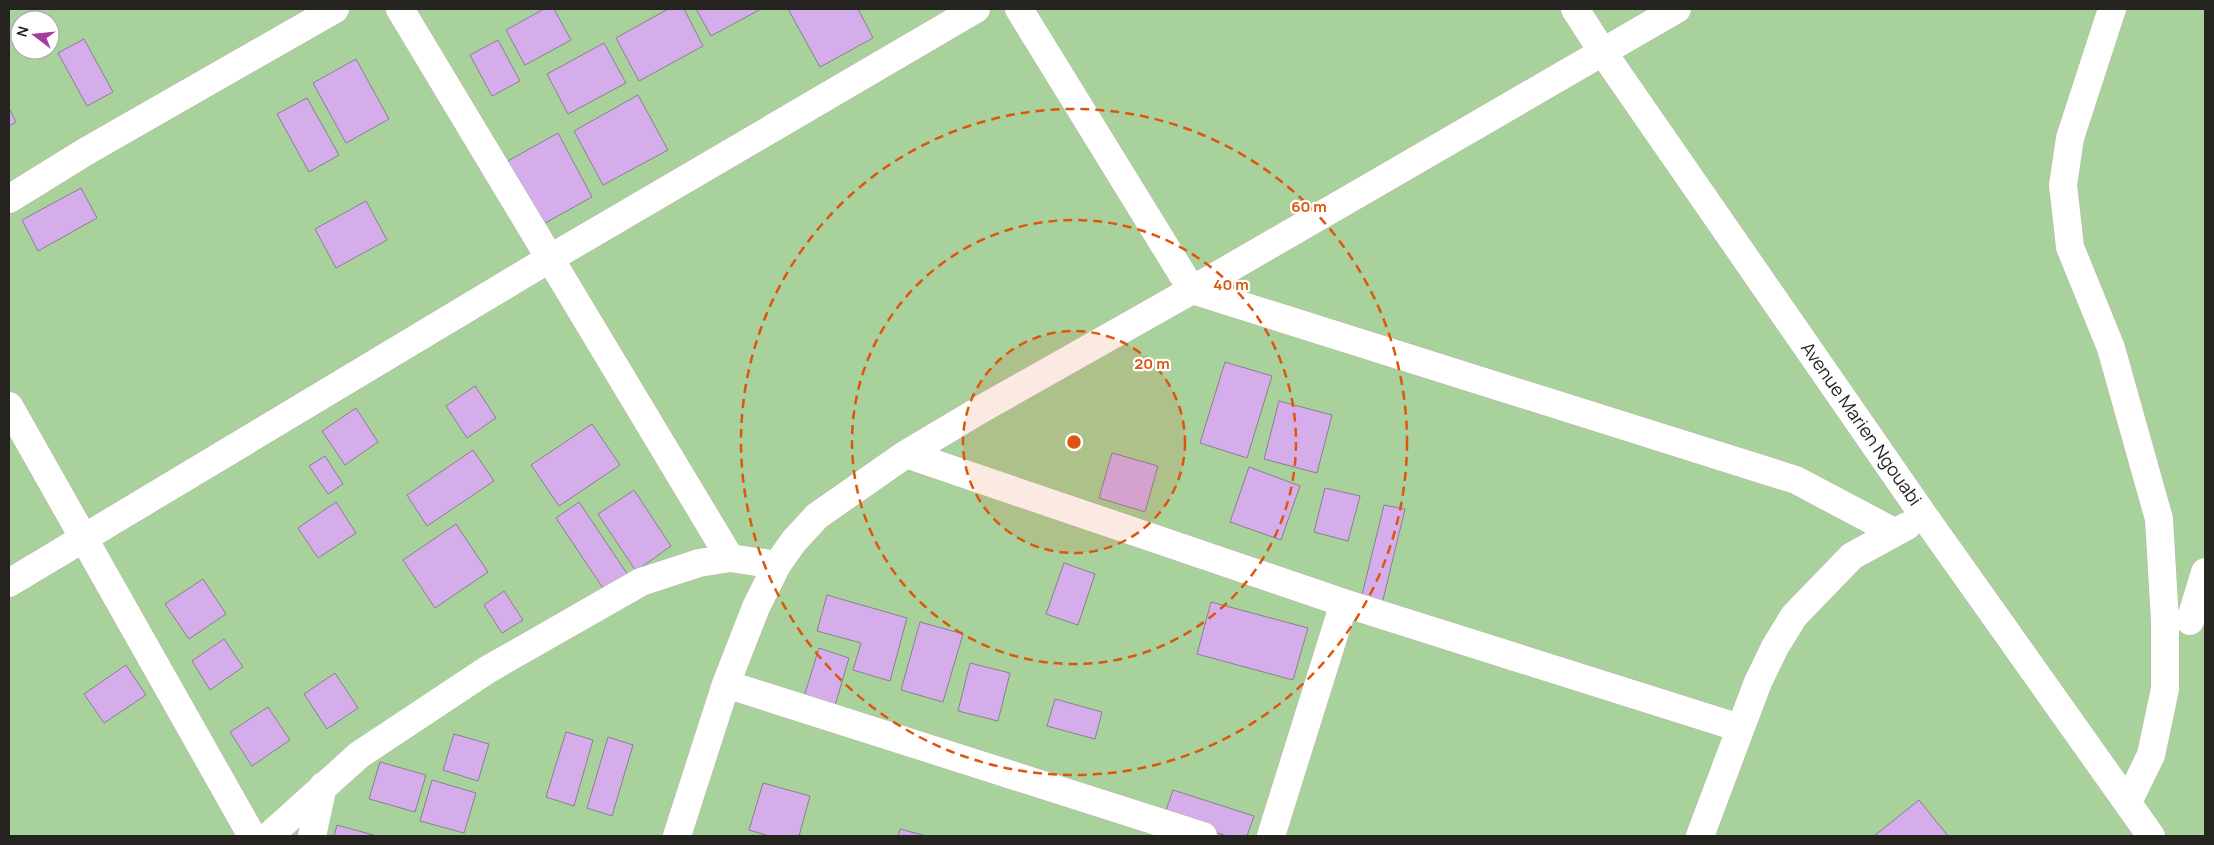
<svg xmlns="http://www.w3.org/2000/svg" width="2214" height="845" viewBox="0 0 2214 845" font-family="Manrope,sans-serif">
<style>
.green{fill:#a8d19b;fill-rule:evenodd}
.building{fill:#d4adea;stroke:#88818c}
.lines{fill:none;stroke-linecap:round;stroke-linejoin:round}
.minor-casing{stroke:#beb8ac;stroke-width:29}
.minor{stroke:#fff;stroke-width:28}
.ring{fill:none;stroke:#de560d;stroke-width:2.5;stroke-dasharray:9 6}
.labels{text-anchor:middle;stroke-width:4.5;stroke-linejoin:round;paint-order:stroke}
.street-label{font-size:18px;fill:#25231f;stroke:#fff}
.centre{fill:#de560d;stroke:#fff;stroke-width:2.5}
.ring-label{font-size:15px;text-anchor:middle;font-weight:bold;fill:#de560d;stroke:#fff;stroke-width:4.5;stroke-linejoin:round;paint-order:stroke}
</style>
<rect width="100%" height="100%" fill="#e9e3d7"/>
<path class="green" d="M9 9H2205V836H9ZM20 20H50V50H20Z"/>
<path class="building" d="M544 9H554L571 40 525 65 506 30Z
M668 9H684L703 46 639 81 616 38Z
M696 9H761L711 36Z
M788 9H858L873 38 820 67Z
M84 39 113 92 87 106 58 53Z
M498 40 520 81 492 96 470 55Z
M604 43 626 83 568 114 547 74Z
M356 59 389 119 346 143 313 83Z
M638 95 668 150 603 185 574 131Z
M307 98 339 155 309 172 277 114Z
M9 108 16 122 9 126Z
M558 133 592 197 538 227 504 163Z
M81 188 97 218 38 251 22 220Z
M366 201 387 240 336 268 315 229Z
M1225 362 1272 376 1247 458 1200 443Z
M475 386 496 418 467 438 446 406Z
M1279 401 1332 415 1317 473 1264 459Z
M356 408 378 442 345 465 322 431Z
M592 424 620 465 559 506 531 465Z
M473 450 494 481 427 526 407 495Z
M1112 453 1158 466 1145 512 1099 498Z
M325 456 343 484 328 494 309 466Z
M1249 467 1300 486 1281 540 1230 522Z
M1325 488 1360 496 1348 541 1314 532Z
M634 490 671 546 636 571 598 514Z
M336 502 356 533 318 558 298 528Z
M579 502 628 575 605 591 556 518Z
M1384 505 1405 509 1382 604 1361 599Z
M456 524 488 572 435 608 403 560Z
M1064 563 1095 574 1078 625 1046 614Z
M203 579 226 614 189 639 165 604Z
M504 591 523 620 502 633 484 605Z
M827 595 907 618 890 681 853 670 861 643 817 631Z
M1211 602 1308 628 1293 680 1197 654Z
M920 622 963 634 943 702 901 690Z
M224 639 243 667 210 690 192 661Z
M819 648 849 658 834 709 803 700Z
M970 663 1010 673 998 721 958 711Z
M126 665 146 695 104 723 84 694Z
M335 673 358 708 327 729 304 694Z
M1055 699 1102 712 1095 739 1047 726Z
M268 707 290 740 252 766 230 732Z
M566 732 593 740 574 806 546 797Z
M454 734 489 744 478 781 443 770Z
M608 737 633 745 612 816 587 808Z
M380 762 426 775 415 812 369 799Z
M432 780 476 793 464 833 420 821Z
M763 783 810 796 799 836H769L749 830Z
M1173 790 1254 816 1247 836H1227L1164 816Z
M1919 800 1948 836H1874Z
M337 825 377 836H334Z
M900 829 926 836H898Z"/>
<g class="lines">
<defs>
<path id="minor" d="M400 9 730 558
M1019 9 1192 290 1796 480 1894 532
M1575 9 1602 51 1924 516 2151 836
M2112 9 2070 138 2063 185 2070 247 2111 348 2159 519 2165 621V689L2151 755 2128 802
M9 199 85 152 335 9
M9 406 252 836
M906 454 1344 603 1740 728
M9 583 549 259 976 9
M2190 621 2205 572
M726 684 1203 836
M269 836 359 755 487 670 641 582 699 563 730 558 777 565
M312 836 323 786
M677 836 726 684 756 607 777 565 794 541 817 516 906 454 985 407 1192 290 1677 9
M1271 836 1344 603
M1700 836 1758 682 1775 647 1794 616 1852 556 1907 526"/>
</defs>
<use href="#minor" class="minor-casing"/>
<use href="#minor" class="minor"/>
</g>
<circle cx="1074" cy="442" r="111" fill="#de560d" fill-opacity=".12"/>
<g class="ring">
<circle cx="1074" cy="442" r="111"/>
<circle cx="1074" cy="442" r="222"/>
<circle cx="1074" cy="442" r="333"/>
</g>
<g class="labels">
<g class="street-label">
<text transform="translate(1861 424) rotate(55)" y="6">Avenue Marien Ngouabi</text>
</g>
</g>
<circle cx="1074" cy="442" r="8" class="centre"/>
<g class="ring-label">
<text x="1309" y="212">60 m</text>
<text x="1231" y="290">40 m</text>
<text x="1152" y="369">20 m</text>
</g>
<rect width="2214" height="845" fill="none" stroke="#25231f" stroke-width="20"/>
<g transform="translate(35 35) rotate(286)"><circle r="24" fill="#ffffff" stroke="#a8a7a5"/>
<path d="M0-4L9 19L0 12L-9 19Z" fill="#a63c9d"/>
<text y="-8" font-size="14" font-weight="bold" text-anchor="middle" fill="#25231f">N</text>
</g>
</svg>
